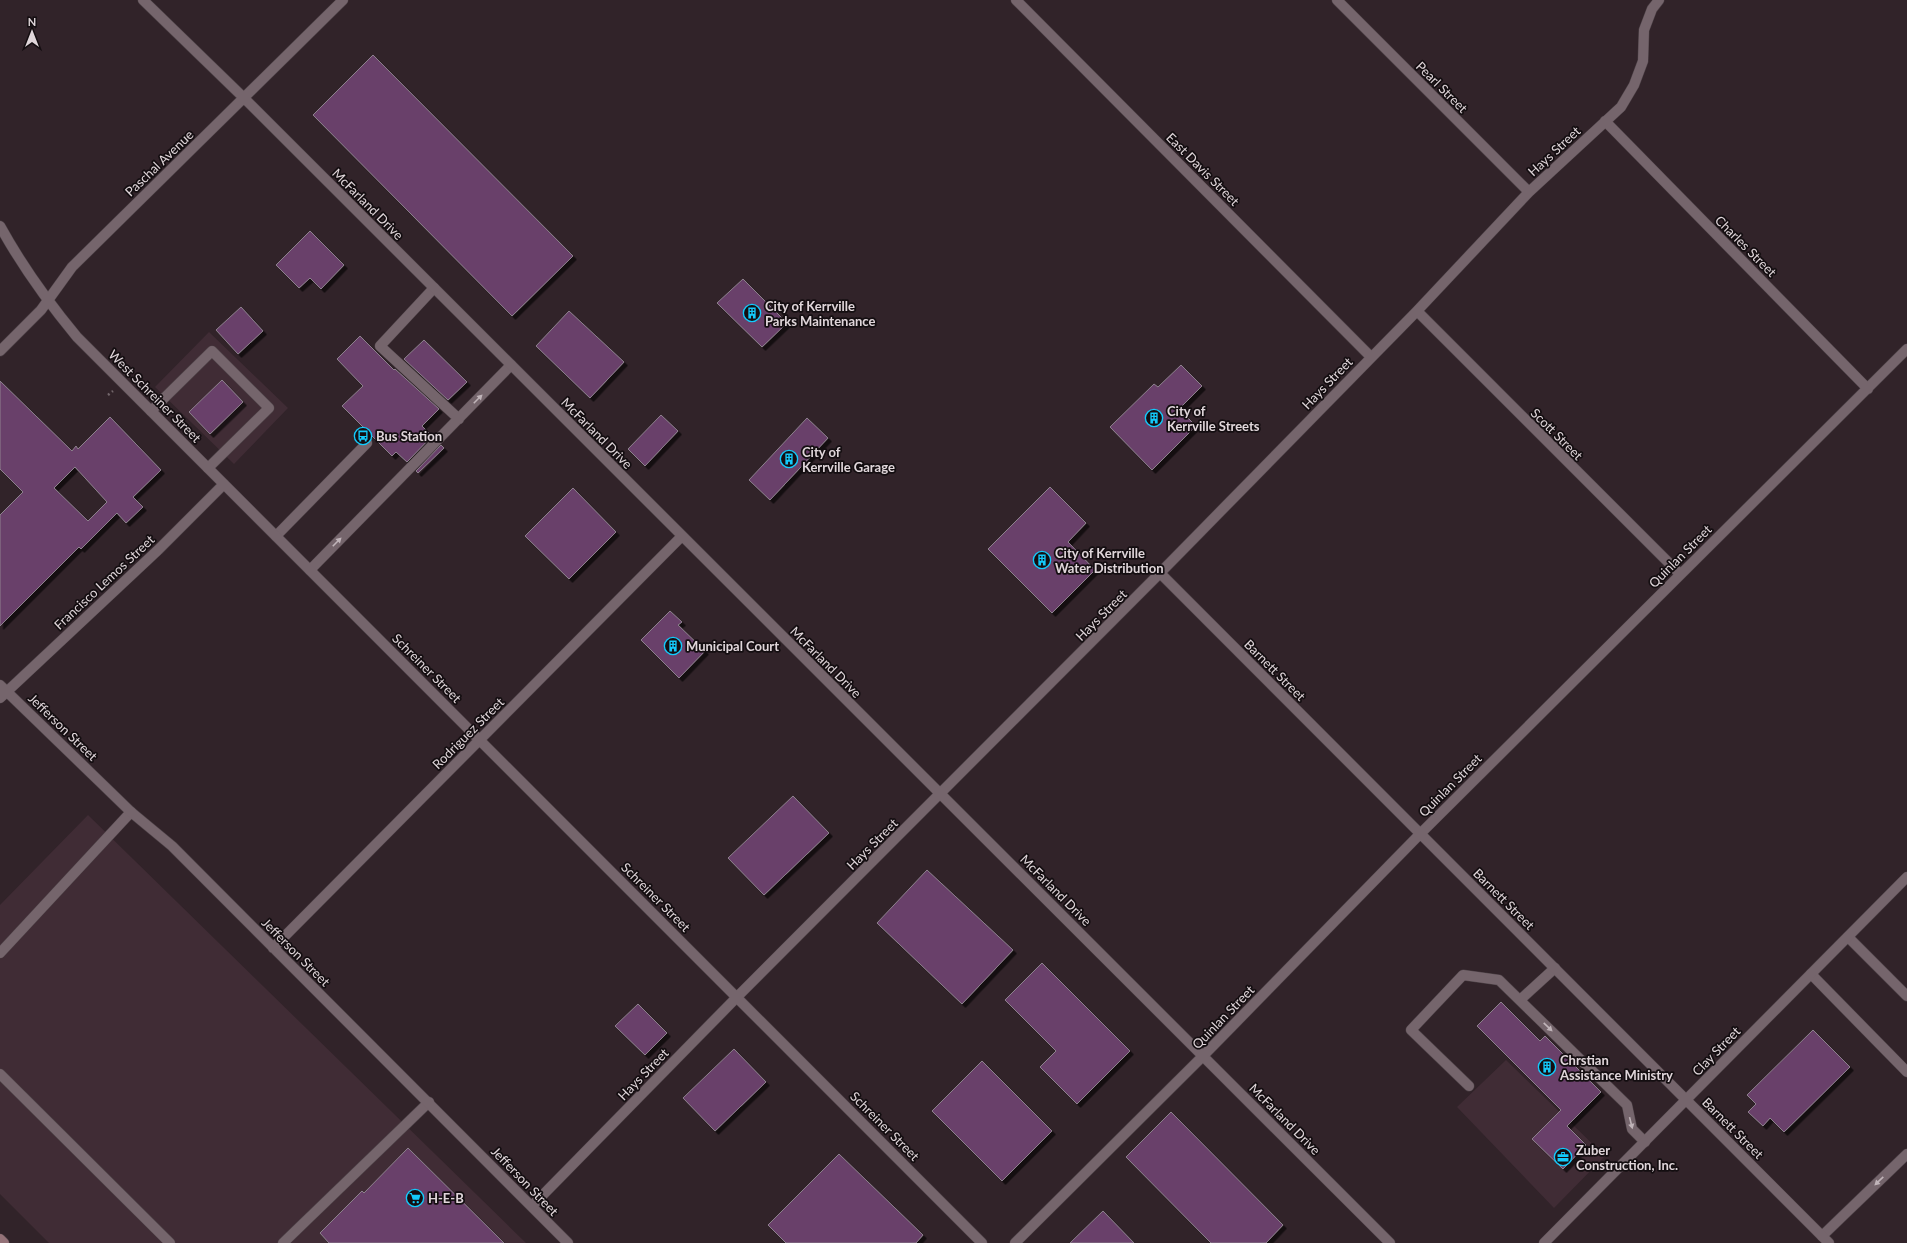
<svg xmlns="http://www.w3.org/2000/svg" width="1907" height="1243" viewBox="0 0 1907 1243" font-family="Lato,sans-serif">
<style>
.built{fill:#402c35}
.building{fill:#69406a;stroke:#8d818d;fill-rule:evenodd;filter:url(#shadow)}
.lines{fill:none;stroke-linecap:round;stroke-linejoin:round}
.lane-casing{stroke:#4c4146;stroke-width:11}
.street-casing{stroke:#4c4146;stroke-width:11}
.secondary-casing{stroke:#4c4146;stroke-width:11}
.path{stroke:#73666b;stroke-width:2.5;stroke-dasharray:2 3;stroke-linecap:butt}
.lane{stroke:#75656c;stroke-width:10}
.street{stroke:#75656c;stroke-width:10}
.secondary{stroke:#947278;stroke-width:10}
.oneway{fill:#c0b4b9}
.labels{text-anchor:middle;stroke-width:3.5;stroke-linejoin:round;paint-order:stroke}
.street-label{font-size:13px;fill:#e0d6da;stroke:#140e11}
.poi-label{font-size:13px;font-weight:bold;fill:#e0d6da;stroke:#140e11;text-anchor:start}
</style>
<defs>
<filter id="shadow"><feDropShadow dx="3.5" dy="3.5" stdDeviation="0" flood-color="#0009"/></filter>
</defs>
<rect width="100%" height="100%" fill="#312329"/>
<path class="built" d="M209 332 288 408 234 464 155 387Z
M88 815 526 1243H49L0 1194V905Z
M1506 1060 1605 1156 1554 1208 1457 1107Z"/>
<path class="building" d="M373 55 573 256 512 316 313 115Z
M310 231 344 265 321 289 310 278 299 288 276 265Z
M743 279 787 323 762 347 717 303Z
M241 307 263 331 238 354 216 330Z
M569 311 624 362 590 398 536 346Z
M360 336 394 370 395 369 439 409 422 426 432 436 407 462 396 452 392 456 342 406 363 386 337 359Z
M424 340 467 382 448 400 404 359Z
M1181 365 1202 386 1179 409 1196 426 1152 470 1110 427 1154 384 1158 387Z
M222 380 243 402 210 434 189 412Z
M0 381 72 451 76 446 78 449 110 417 161 470 133 497 143 507 126 523 117 513 81 549 79 547 0 626V515L23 492 0 469ZM75 467 107 502 88 521 54 488Z
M661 415 678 431 645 466 628 449Z
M807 418 828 438 770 500 749 480Z
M441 445 444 448 418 473 416 471Z
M1050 487 1086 523 1068 542 1095 570 1052 613 988 549Z
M573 488 616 532 569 579 525 536Z
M670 611 682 622 678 625 705 651 679 678 641 640Z
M793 796 829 833 764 895 728 858Z
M927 870 1013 950 962 1004 877 923Z
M1042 963 1130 1051 1077 1104 1040 1067 1056 1051 1005 1000Z
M1501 1002 1540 1041 1545 1036 1601 1092 1567 1126 1586 1145 1563 1169 1532 1139 1561 1110 1477 1026Z
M638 1004 667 1033 645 1055 615 1026Z
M1813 1030 1850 1067 1784 1132 1770 1118 1763 1126 1748 1112 1756 1104 1747 1095Z
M734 1049 766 1082 715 1131 683 1098Z
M982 1061 1052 1131 1002 1181 932 1111Z
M1171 1112 1283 1225 1266 1243H1211L1126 1157Z
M408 1148 504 1243H329L320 1233 362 1191 364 1193Z
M839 1154 923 1235 916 1243H786L768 1225Z
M1103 1211 1134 1243H1070Z"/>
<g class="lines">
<defs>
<path id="lane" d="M434 288 380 346 459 419
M151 411 212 351 269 408 208 468
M276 536 367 443
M310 570 511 365
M1848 937 1907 996
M0 953 131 812
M1811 974 1907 1072
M1520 1000 1555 968
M0 1074 170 1243
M1469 1086 1411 1030 1463 975 1499 980 1627 1105 1632 1129 1645 1142
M1822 1236 1907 1154
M283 1243 429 1102"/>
<path id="street" d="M143 0 244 98 1390 1243
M1016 0 1371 357
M1337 0 1529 192
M1605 121 1868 389
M0 226C22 266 48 302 77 337L982 1243
M1417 311 1680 574
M0 351 41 310 72 267 343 0
M1160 573 1829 1243
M0 685 131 812 172 846 568 1243
M0 698 158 550 224 484
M273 948 682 536
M532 1206 737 997 1160 573 1417 311 1529 192 1621 107 1634 85 1643 61 1644 30 1652 9 1659 0
M1015 1243 1203 1056 1420 834 1907 349
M1544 1243 1907 877"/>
<path id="secondary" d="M0 1239 4 1243"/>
</defs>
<use href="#lane" class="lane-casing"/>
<use href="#street" class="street-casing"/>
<use href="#secondary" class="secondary-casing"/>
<path class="path" d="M108 395 113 391"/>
<use href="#lane" class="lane"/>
<use href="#street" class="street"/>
<use href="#secondary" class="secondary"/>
</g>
<defs><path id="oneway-solid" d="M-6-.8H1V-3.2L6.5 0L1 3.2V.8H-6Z"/></defs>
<g class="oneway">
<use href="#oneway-solid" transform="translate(478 399) rotate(-45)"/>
<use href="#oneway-solid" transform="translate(337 542) rotate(-45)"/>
<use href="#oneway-solid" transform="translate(1548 1027) rotate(44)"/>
<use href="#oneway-solid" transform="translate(1631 1123) rotate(76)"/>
<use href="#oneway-solid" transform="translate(1879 1181) rotate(136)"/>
</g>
<defs>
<symbol id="building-ring" viewBox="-11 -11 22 22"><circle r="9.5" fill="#140e11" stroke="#13cafb" stroke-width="1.5"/><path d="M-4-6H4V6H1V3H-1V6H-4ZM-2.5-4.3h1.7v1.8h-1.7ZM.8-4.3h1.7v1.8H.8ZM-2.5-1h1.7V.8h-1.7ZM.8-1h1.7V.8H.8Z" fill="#13cafb"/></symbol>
<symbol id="bus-ring" viewBox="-11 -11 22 22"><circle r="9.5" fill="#140e11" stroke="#13cafb" stroke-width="1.5"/><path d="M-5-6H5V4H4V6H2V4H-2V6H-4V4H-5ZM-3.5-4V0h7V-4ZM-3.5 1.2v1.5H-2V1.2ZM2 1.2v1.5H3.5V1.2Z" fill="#13cafb"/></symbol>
<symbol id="office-ring" viewBox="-11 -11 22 22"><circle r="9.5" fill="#140e11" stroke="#13cafb" stroke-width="1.5"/><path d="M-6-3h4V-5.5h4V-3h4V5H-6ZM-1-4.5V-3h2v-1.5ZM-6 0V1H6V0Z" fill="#13cafb"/></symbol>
<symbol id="supermarket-ring" viewBox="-11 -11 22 22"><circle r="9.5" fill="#140e11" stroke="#13cafb" stroke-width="1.5"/><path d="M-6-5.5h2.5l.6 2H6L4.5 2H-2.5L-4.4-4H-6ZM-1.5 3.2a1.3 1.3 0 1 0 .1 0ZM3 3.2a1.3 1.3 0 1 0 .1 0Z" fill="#13cafb"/></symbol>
</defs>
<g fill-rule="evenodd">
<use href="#building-ring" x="742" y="303" width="20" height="20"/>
<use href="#building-ring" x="1144" y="408" width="20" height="20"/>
<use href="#bus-ring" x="353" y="426" width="20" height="20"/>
<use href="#building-ring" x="779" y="449" width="20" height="20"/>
<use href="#building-ring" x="1032" y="550" width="20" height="20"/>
<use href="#building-ring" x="663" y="636" width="20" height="20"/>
<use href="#building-ring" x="1537" y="1057" width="20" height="20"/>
<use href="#office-ring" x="1553" y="1147" width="20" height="20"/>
<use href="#supermarket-ring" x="405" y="1188" width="20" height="20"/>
</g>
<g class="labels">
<g class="street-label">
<text transform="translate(1442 87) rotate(45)" y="5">Pearl Street</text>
<text transform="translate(1554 151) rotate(-43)" y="5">Hays Street</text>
<text transform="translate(159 163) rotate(-44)" y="5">Paschal Avenue</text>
<text transform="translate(1203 169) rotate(45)" y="5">East Davis Street</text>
<text transform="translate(368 204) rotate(45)" y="5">McFarland Drive</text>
<text transform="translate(1746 246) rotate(45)" y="5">Charles Street</text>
<text transform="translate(1327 383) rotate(-46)" y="5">Hays Street</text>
<text transform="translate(155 396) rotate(45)" y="5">West Schreiner Street</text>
<text transform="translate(597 433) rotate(45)" y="5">McFarland Drive</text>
<text transform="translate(1557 434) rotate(45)" y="5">Scott Street</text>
<text transform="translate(1680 556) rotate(-45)" y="5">Quinlan Street</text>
<text transform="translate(104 582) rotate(-43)" y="5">Francisco Lemos Street</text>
<text transform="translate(1101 615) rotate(-45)" y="5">Hays Street</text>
<text transform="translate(826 662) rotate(45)" y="5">McFarland Drive</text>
<text transform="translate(427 668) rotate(45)" y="5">Schreiner Street</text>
<text transform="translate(1275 670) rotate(45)" y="5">Barnett Street</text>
<text transform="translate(63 727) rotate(44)" y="5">Jefferson Street</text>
<text transform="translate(468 733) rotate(-45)" y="5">Rodriguez Street</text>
<text transform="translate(1450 785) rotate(-45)" y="5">Quinlan Street</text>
<text transform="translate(872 844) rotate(-45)" y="5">Hays Street</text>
<text transform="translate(1056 890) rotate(45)" y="5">McFarland Drive</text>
<text transform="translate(656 897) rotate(45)" y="5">Schreiner Street</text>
<text transform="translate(1504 899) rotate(45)" y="5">Barnett Street</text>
<text transform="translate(296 952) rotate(45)" y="5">Jefferson Street</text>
<text transform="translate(1223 1017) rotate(-46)" y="5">Quinlan Street</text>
<text transform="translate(1716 1051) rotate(-46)" y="5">Clay Street</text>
<text transform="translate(643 1074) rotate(-46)" y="5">Hays Street</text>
<text transform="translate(1285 1119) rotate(45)" y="5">McFarland Drive</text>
<text transform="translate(885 1126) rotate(45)" y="5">Schreiner Street</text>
<text transform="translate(1733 1128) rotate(45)" y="5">Barnett Street</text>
<text transform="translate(525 1181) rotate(46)" y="5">Jefferson Street</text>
</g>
<g class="poi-label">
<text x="765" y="311">City of Kerrville<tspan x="765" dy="15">Parks Maintenance</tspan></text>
<text x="1167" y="416">City of<tspan x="1167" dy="15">Kerrville Streets</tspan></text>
<text x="376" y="441">Bus Station</text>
<text x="802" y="457">City of<tspan x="802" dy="15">Kerrville Garage</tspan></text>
<text x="1055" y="558">City of Kerrville<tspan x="1055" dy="15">Water Distribution</tspan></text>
<text x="686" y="651">Municipal Court</text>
<text x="1560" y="1065">Chrstian<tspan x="1560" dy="15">Assistance Ministry</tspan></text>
<text x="1576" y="1155">Zuber<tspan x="1576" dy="15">Construction, Inc.</tspan></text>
<text x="428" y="1203">H-E-B</text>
</g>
</g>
<g transform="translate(32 32)" stroke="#140e11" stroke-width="3" paint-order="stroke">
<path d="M0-3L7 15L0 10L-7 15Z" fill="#e0d6da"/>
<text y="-6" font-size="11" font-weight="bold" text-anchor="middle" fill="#e0d6da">N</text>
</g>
</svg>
